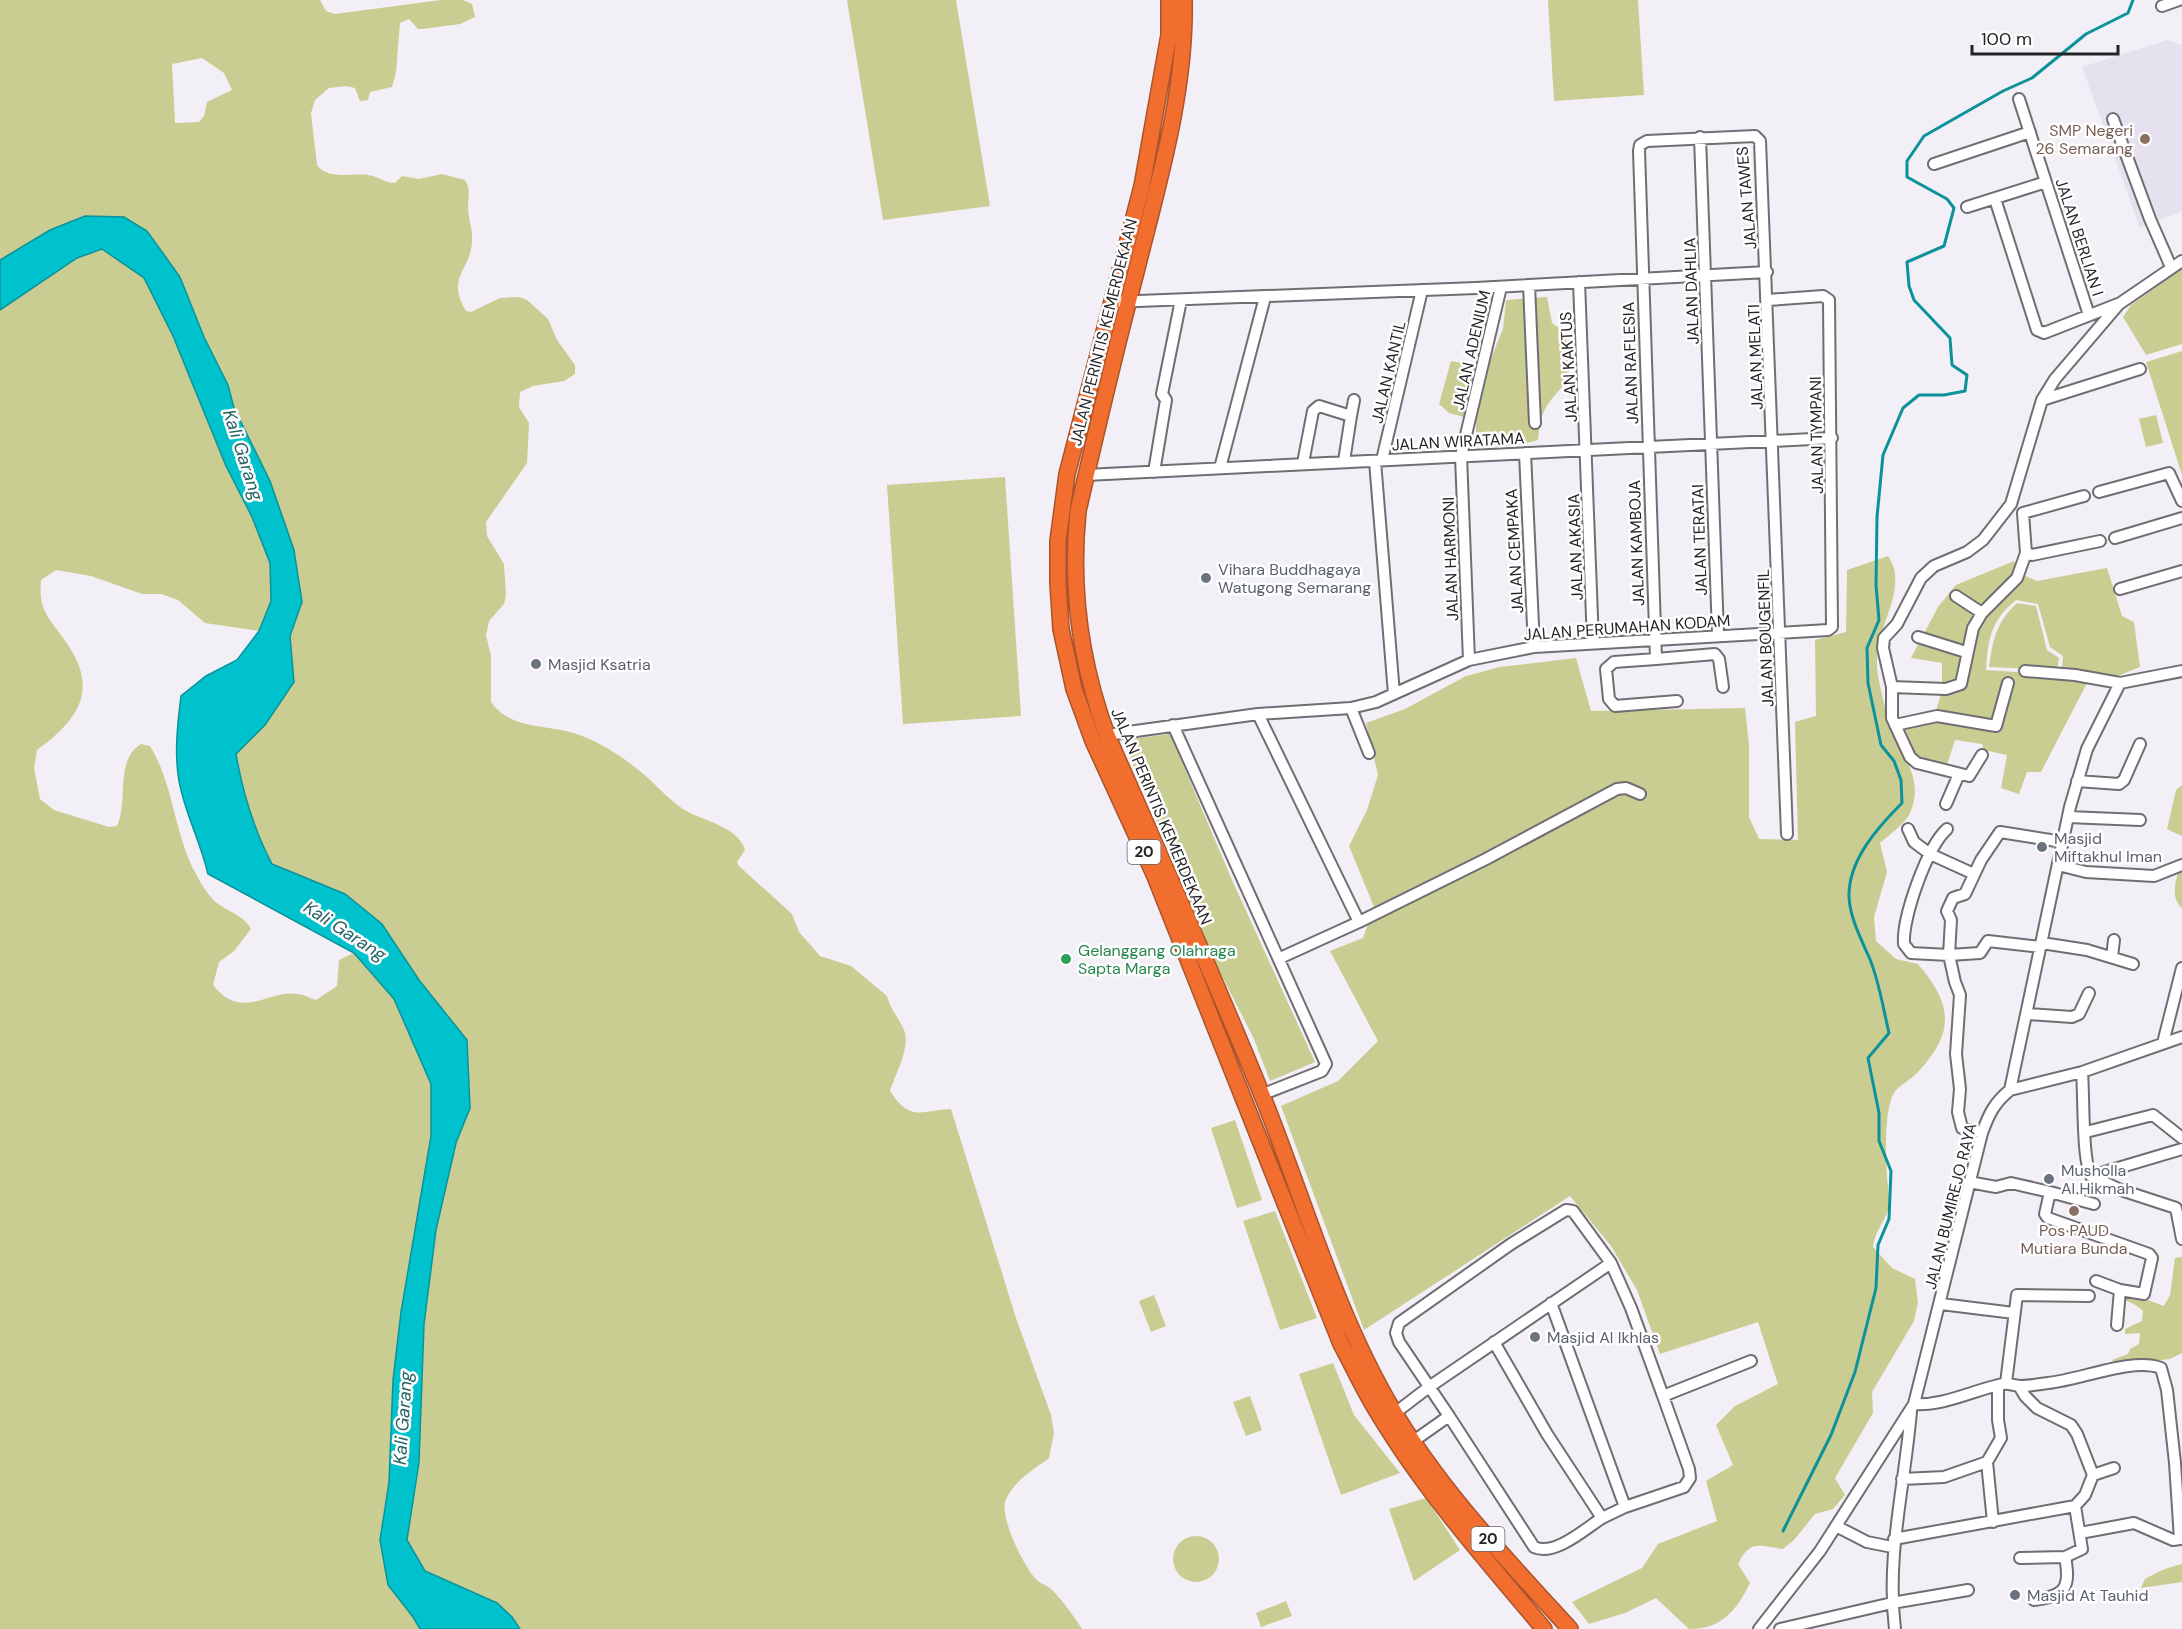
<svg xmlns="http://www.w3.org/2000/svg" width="2182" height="1629" viewBox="0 0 2182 1629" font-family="'DM Sans',sans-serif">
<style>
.built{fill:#e6e1ef}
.green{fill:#cacd91;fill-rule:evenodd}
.water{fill:#00c2cc;stroke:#0b929a;stroke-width:1.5}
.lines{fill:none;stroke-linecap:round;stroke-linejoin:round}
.stream{stroke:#0b929a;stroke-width:3}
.minor-casing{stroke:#706e74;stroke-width:14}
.highway-casing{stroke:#a9542c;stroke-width:18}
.minor{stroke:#fff;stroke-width:10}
.highway{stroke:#f16e2f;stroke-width:15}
.education-dot{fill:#8d6e63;stroke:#fefeff;stroke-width:2}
.worship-dot{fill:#6b7280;stroke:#fefeff;stroke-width:2}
.leisure-dot{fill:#2e9e5b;stroke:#fefeff;stroke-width:2}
.labels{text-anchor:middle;stroke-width:5;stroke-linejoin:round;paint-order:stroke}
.shield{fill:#fefeff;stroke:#656566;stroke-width:1.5}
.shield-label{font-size:15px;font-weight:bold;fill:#242325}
.education-label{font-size:16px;fill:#785e54;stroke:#fefeff;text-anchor:end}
.street-label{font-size:16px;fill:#242325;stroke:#fefeff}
.worship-label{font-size:16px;fill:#5b616d;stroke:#fefeff;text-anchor:start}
.leisure-label{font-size:16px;fill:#27864d;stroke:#fefeff;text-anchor:start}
.water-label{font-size:18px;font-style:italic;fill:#256266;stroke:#fefeff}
</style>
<rect width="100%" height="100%" fill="#f2eff6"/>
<path class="built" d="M2167 40 2182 45V211L2140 228 2082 67Z"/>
<path class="green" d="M0 0H320L326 11 335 14 441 0H463L472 4 475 17 460 24 423 29H418L409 19 400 23 396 72 392 87 370 92 368 100 360 101 355 88 346 86 329 88 315 100 311 113 317 165C328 180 351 173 368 175 378 176 385 183 395 183L402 176 419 179 442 174 465 180C471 189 468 197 468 207 468 218 473 229 472 240 472 270 445 276 466 311L471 312 500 298 519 297 527 300 548 319 557 340 575 365V374L564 381 533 386 520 392 519 407 529 423 527 463 486 522 487 536 504 564 506 595 504 604 489 621 486 635 491 656V702C512 732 551 723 582 736 603 744 624 758 641 772 657 785 671 803 690 813 709 822 738 828 745 850L737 862 739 866 792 914 799 932 820 956 851 966 887 996C890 1009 899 1018 904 1030 911 1047 895 1075 890 1091 911 1123 921 1110 951 1109L1016 1318 1051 1415 1054 1433 1049 1458C1033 1470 1015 1480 1006 1499 998 1515 1024 1567 1036 1579 1040 1584 1047 1585 1051 1589 1059 1596 1077 1620 1082 1629H520L512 1617 497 1603 424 1571 407 1540 419 1462 424 1324 436 1230 456 1143 470 1108 419 980 382 924 345 894 272 864C253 828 244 794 236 754L265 725 294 682 290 636 302 602 294 550 270 481 234 408 228 385 204 337 180 277 124 217 84 216 50 230 0 260ZM202 58 224 73 232 90 207 102 204 116 199 122 175 123 172 64Z
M847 0H956L990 206 883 220Z
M1548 0H1638L1644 95 1554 101Z
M102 249 144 277 173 336 226 466 252 517 270 563 271 601 259 631 205 623 178 600 161 594H142L91 576 56 570 41 580C38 612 50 618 66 642 100 690 78 720 37 750L34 768 40 799 54 810 109 827 117 826C129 801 114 761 141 744L150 746C174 785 174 834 196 874 201 884 209 897 218 904 230 912 244 916 251 929L234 951 219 962 213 985C242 1022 268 989 298 994 303 994 309 998 316 1000L337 986 339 960 354 953 394 999 431 1084V1136L401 1312 393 1380 389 1482 382 1521 388 1585 413 1617 420 1629H0V310L77 258Z
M2182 269V344L2146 355 2123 317 2131 305Z
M1547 297 1552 323 1566 333 1569 379C1548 404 1541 406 1538 440 1517 446 1496 450 1476 437V420L1449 413 1439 404 1451 361 1487 368 1503 329 1506 300Z
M2182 351V475L2146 362Z
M2156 415 2163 443 2146 447 2139 419Z
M1005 477 1021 716 903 724 887 485Z
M1888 556C1906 581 1886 614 1880 639 1877 647 1877 658 1877 667 1877 676 1887 716 1890 725 1902 756 1926 781 1909 815 1903 825 1889 835 1880 843L1887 872 1874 917 1876 941 1896 959 1918 964C1952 1004 1956 1031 1918 1072 1912 1079 1899 1085 1894 1093 1882 1113 1886 1180 1890 1203 1886 1222 1876 1227 1873 1247L1892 1268 1915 1279 1918 1302 1914 1321 1872 1392 1873 1413 1835 1478 1845 1495 1833 1509 1815 1514 1794 1540 1783 1549C1759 1545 1749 1540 1738 1564L1750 1583C1736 1611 1722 1629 1689 1629L1656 1598 1625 1613 1589 1624 1572 1602 1642 1568 1658 1544 1717 1521 1706 1481 1733 1465 1716 1425 1735 1406 1778 1384 1758 1322 1660 1354 1637 1290 1611 1246 1570 1196 1364 1330 1281 1106 1338 1081 1378 1041 1330 951 1363 938 1374 907 1349 846 1367 810 1378 775 1366 723 1405 709 1466 676 1500 667 1576 658 1591 711 1745 708 1749 745V817L1759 839 1798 840 1795 722 1816 716 1815 640 1846 632 1847 570Z
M2014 561 2019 573 2037 581 2107 568 2122 616 2134 622 2140 667 2115 677 2062 668 2063 656 2050 647 2038 604 2016 600C1991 620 1988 639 1986 670L2017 672 2027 677H2077L2088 681 2041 772H2027L2019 794 2001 788 2007 755 1984 750 1982 744 1955 740 1947 765 1918 759 1902 721 1935 714 1942 691V663L1911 658 1938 607 1956 585Z
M2017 603 2036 606 2047 650 2059 658 2057 670 1989 667C1993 639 1996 623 2017 603Z
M1170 734 1232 880 1315 1062 1270 1081 1254 1039 1216 964 1123 740Z
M2182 785V836L2167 829 2176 790Z
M2182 858V908C2168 896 2178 875 2182 858Z
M1235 1120 1262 1200 1237 1208 1211 1128Z
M1275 1211 1317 1318 1280 1330 1243 1221Z
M2182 1257V1353L2170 1359 2115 1365 2112 1360 2128 1354 2130 1349 2139 1344 2140 1333 2125 1334V1329L2142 1321 2143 1311C2135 1302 2118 1299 2106 1291L2107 1285C2128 1290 2144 1299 2164 1306L2170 1295 2175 1258Z
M1154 1295 1166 1326 1151 1332 1139 1301Z
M1333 1363 1354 1415 1400 1473 1341 1495 1299 1374Z
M1250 1396 1262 1430 1246 1436 1233 1402Z
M1426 1498 1460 1550 1414 1581 1389 1509Z
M1173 1559a23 23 0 1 1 46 0a23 23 0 1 1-46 0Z
M2182 1564V1582L2141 1588 2145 1579C2157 1572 2168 1567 2182 1564Z
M1286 1601 1292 1616 1261 1627 1256 1613Z"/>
<path class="water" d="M85 216 124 217 147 231 180 277 204 337 228 385 234 408 270 481 294 550 302 602 290 636 294 682 265 725 236 754C243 794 253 828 272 864L345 894 382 924 419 980 467 1040 470 1108 456 1143 436 1230 424 1324 419 1462 407 1540 425 1571 497 1603 512 1617 520 1629H420L413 1617 388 1585 380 1540 389 1482 393 1380 401 1312 431 1136V1084L394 999 354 953 208 874C201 845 189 821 182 794 173 762 177 728 181 696L206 676 237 660 259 631 271 601 270 563 252 517 226 466 173 336 144 278 102 249 77 258 0 310V260L50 230Z"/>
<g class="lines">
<path class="stream" d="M1783 1531 1831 1435 1855 1372 1876 1288 1878 1245 1889 1219 1891 1171 1879 1141V1113L1868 1058 1889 1033C1883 1008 1879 980 1869 957 1861 939 1850 918 1849 897 1848 860 1878 827 1902 803L1901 780 1894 761 1881 745 1868 683 1867 648 1879 620 1876 585 1877 517 1883 455 1903 408 1919 395H1944L1965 391 1967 375 1952 365 1950 338 1914 300 1909 286 1907 262 1944 246 1954 208 1947 199 1907 177V161L1924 136 2003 91 2032 78 2086 34 2128 13 2133 0"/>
<defs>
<path id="minor" d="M2162 6 2179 0
M2019 99 2089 315
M2113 119 2150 219 2171 267
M1700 137 1718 634
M1934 164 2030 132
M1995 199 2037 330 2044 333 2118 304
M1967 207 2046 182
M1579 282 1593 643
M1529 285 1535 423
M1113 302 1476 288 1767 272
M2042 400 2140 369
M1351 416 1354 400
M1525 453 1534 647
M1382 460 1422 290
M1375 461 1394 694
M1303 463 1313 411 1319 406 1351 416 1344 461
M1220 468 1265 297
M1154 472 1166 400 1162 394 1181 300
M1086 475 1832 438
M2099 492 2169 473 2182 501
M2084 496 2023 513 2026 553 2032 555 2100 541
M2115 538 2182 518
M2120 589 2182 571
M1956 596 1982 613
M1918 637 1966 652
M1656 659 1715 654 1719 659 1723 687
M1469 660 1461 456 1501 287
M2025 671 2075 675 2120 683
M1892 687 1946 689 1961 684 1973 628 1982 613 2017 578 2026 553
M1677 701 1615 706 1609 699 1606 669 1614 662 1656 659 1639 151 1640 145 1647 141 1755 136 1760 141 1787 834
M1351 708 1369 753
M1258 714 1359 922 1280 958
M1173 725 1326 1064 1322 1071 1261 1095
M1895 725 1937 716 1996 726 2008 683
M1107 735 1258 714 1351 708 1376 702 1469 660 1534 647 1828 630 1832 627 1829 300 1823 296 1768 300
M1982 755 1969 776 1917 763 1910 757 1892 718V687L1883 648 1884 638 1897 624 1921 578 1934 566 1967 552 1983 540 2011 504 2042 400 2055 379 2119 304 2182 261
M2077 781 2119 784 2124 780 2140 744
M1946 804 1959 774
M2068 817 2140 820
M1908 829 1914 842 1930 854 1974 874
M1947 829C1927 847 1902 918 1904 944L1911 953 1949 955 1955 982 1960 995 1956 1054 1960 1089 1958 1112 1962 1128 1982 1133
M2058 865 2086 872 2154 876 2182 865
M1359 922 1486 859 1617 789 1626 788 1640 794
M2042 943 2087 950 2133 964
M2041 947 1988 941 1980 953 1949 955 1951 920 1947 911 1953 898 1965 894 1981 860 2000 832 2063 842
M2112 957 2114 940
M2027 1014 2072 1017 2079 1014 2089 993
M2163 1043 2182 968
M2082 1072C2084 1096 2082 1159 2091 1176L2121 1190 2176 1208 2182 1239
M2010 1090 2082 1072 2182 1037
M2086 1132 2153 1115 2182 1138
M2091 1176 2182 1149
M1969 1182 1996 1187 2011 1183 2050 1192 2045 1214 2048 1218 2149 1254 2152 1258 2144 1294 2120 1290 2096 1281
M2050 1192 2094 1204
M1551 1303 1625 1507 1684 1487 1690 1478 1689 1469 1663 1396
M1941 1304 2014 1313
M2117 1325 2120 1290
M1494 1342 1547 1434 1602 1518 1625 1507
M2006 1383 2017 1295 2089 1296
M1914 1404C1945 1406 1973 1390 2003 1384 2009 1383 2015 1386 2021 1386 2030 1386 2039 1384 2048 1383 2080 1380 2132 1357 2161 1368L2167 1390 2175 1463 2180 1539 2173 1540 2134 1523 2080 1533
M1395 1413 1429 1387 1611 1263 1631 1308 1663 1396 1751 1361
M1449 1416 1534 1547C1554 1557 1585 1529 1602 1518
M1415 1440 1449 1416 1399 1342 1396 1333 1399 1323 1511 1244 1566 1210 1573 1211 1611 1263
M1987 1462 1993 1522
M2093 1475 2114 1468
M1902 1479 1944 1477 1987 1462 2001 1438 1998 1420V1385
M1836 1526 1867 1542 1892 1547
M1894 1539 2075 1506 2085 1495 2093 1475 2077 1434 2071 1425 2037 1408 2025 1396 2019 1386
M2020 1558 2065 1557 2082 1549 2075 1506
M2034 1600C2065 1596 2071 1588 2065 1557
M1759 1629 1820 1551 1914 1404 1982 1133C1989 1114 1994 1103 2010 1090L2070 807 2087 749 2120 683 2182 671
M1780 1629 1892 1603 1968 1590
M1895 1629C1886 1555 1905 1485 1911 1411"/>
<path id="highway" d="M1169 0V35L1142 186 1067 474 1058 541V583L1061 629 1074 689 1093 741 1154 874 1341 1344C1354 1368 1365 1393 1380 1416 1426 1492 1487 1561 1544 1629
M1184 0C1186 92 1158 184 1136 272 1115 352 1096 432 1078 511 1070 589 1080 662 1107 735 1161 858 1216 981 1266 1105 1306 1206 1336 1313 1391 1407 1439 1489 1506 1559 1570 1629"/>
</defs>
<use href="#minor" class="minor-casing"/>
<use href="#highway" class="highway-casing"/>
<use href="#minor" class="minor"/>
<use href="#highway" class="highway"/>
</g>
<g class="education-dot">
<circle cx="2145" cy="139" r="6"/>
<circle cx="2074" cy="1211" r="6"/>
</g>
<g class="worship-dot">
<circle cx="1206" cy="578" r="6"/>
<circle cx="536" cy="664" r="6"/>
<circle cx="2042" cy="847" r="6"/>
<circle cx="2049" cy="1179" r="6"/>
<circle cx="1535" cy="1337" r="6"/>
<circle cx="2015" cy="1595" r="6"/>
</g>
<circle class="leisure-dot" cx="1066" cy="959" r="6"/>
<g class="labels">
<g class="shield">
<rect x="1127.5" y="840" width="33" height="24" rx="4.5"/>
<rect x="1471.5" y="1527" width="33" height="24" rx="4.5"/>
</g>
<g class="shield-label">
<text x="1144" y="857">20</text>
<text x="1488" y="1544">20</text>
</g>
<g class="education-label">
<text x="2133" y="136">SMP Negeri<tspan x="2133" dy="18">26 Semarang</tspan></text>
<text x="2074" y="1236" text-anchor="middle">Pos PAUD<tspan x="2074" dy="18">Mutiara Bunda</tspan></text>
</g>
<g class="street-label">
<text transform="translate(1746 198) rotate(-95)" y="6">JALAN TAWES</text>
<text transform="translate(2080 237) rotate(72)" y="6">JALAN BERLIAN I</text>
<text transform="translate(1691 291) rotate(-92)" y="6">JALAN DAHLIA</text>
<text transform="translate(1103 332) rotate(-76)" y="6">JALAN PERINTIS KEMERDEKAAN</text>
<text transform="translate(1471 350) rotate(-77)" y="6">JALAN ADENIUM</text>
<text transform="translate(1755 357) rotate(-92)" y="6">JALAN MELATI</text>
<text transform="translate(1630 363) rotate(-92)" y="6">JALAN RAFLESIA</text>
<text transform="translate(1568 367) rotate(-93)" y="6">JALAN KAKTUS</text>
<text transform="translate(1388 372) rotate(-77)" y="6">JALAN KANTIL</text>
<text transform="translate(1816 435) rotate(-91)" y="6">JALAN TYMPANI</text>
<text transform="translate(1458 441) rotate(-3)" y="6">JALAN WIRATAMA</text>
<text transform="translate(1699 540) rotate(-92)" y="6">JALAN TERATAI</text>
<text transform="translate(1636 543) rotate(-92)" y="6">JALAN KAMBOJA</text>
<text transform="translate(1575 547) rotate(-92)" y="6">JALAN AKASIA</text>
<text transform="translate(1514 551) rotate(-93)" y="6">JALAN CEMPAKA</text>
<text transform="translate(1450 559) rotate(-92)" y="6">JALAN HARMONI</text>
<text transform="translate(1627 627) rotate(-4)" y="6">JALAN PERUMAHAN KODAM</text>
<text transform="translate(1765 638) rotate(-92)" y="6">JALAN BOUGENFIL</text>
<text transform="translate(1162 816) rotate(67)" y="6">JALAN PERINTIS KEMERDEKAAN</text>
<text transform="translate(1950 1206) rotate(-76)" y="6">JALAN BUMIREJO RAYA</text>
</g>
<g class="worship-label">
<text x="1218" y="575">Vihara Buddhagaya<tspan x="1218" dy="18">Watugong Semarang</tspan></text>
<text x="548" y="670">Masjid Ksatria</text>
<text x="2054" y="844">Masjid<tspan x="2054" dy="18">Miftakhul Iman</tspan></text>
<text x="2061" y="1176">Musholla<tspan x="2061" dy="18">Al Hikmah</tspan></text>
<text x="1547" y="1343">Masjid Al Ikhlas</text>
<text x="2027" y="1601">Masjid At Tauhid</text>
</g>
<g class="leisure-label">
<text x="1078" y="956">Gelanggang Olahraga<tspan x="1078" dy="18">Sapta Marga</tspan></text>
</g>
<g class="water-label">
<text transform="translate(243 455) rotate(72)" y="6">Kali Garang</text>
<text transform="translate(345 931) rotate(33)" y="6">Kali Garang</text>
<text transform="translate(403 1418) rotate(-86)" y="6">Kali Garang</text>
</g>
</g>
<path d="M1972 45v9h146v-9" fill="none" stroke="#242325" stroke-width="3"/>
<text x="1981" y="45" font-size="18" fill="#242325" stroke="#fefeff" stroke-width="4.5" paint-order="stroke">100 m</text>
</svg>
